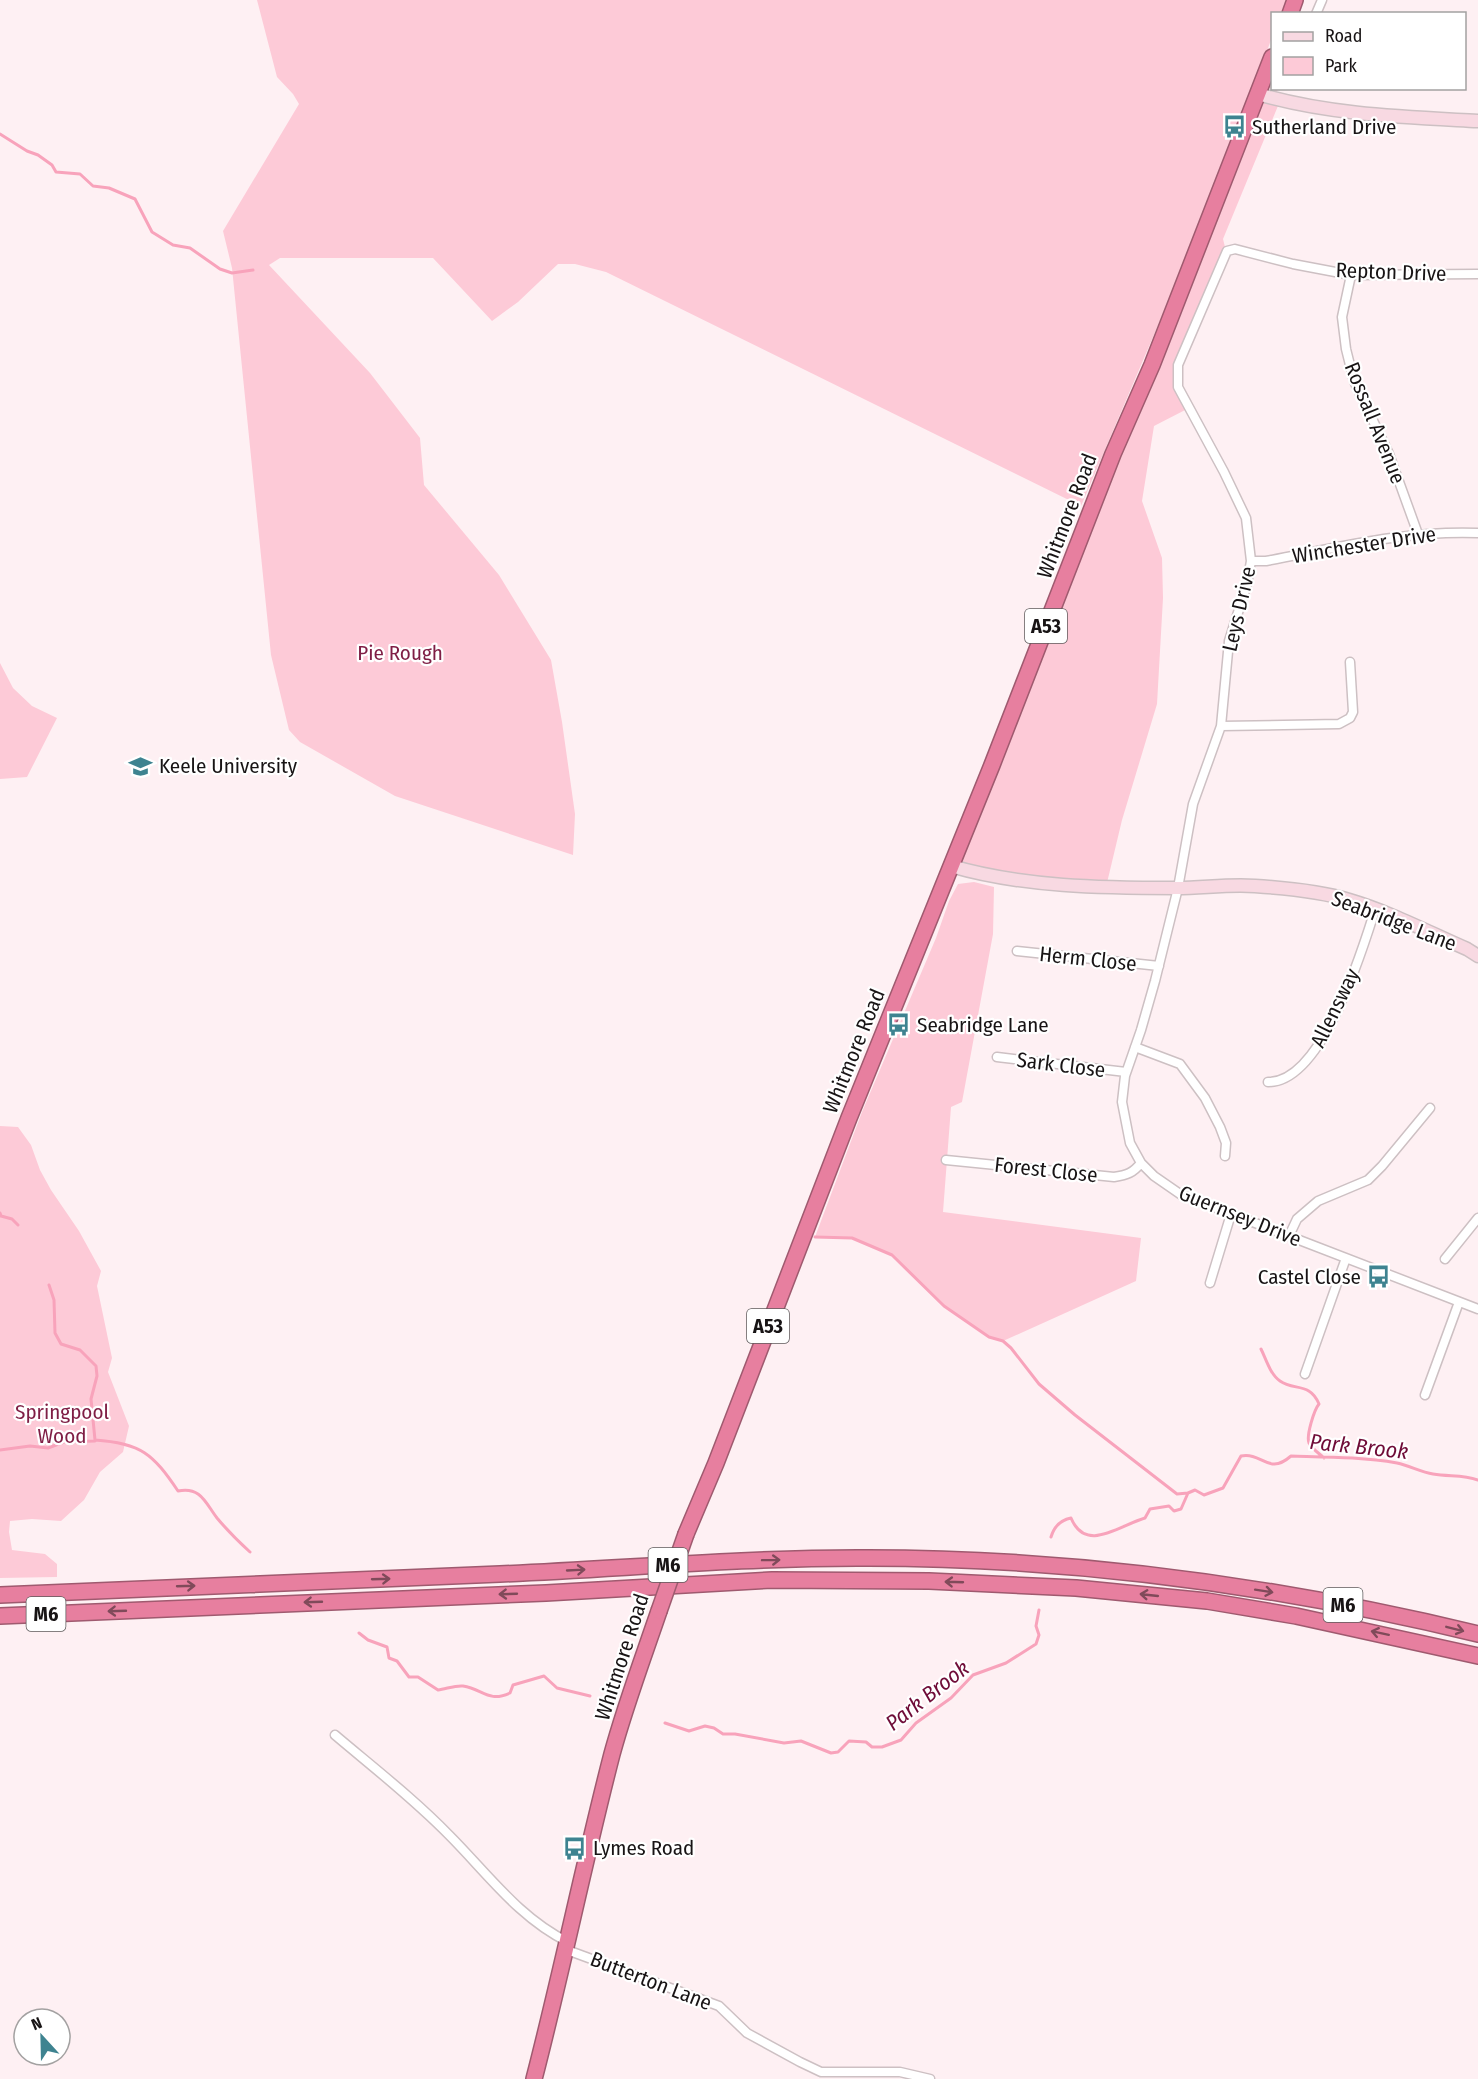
<svg xmlns="http://www.w3.org/2000/svg" width="1478" height="2079" viewBox="0 0 1478 2079" font-family="'Fira Sans Condensed',sans-serif">
<style>
.green{fill:#fdcad7}
.lines{fill:none;stroke-linecap:round;stroke-linejoin:round}
.stream{stroke:#f8a3bb;stroke-width:3}
.street-casing{stroke:#cdc0c3;stroke-width:11}
.secondary-casing{stroke:#cdc0c3;stroke-width:15}
.highway-casing{stroke:#9f5a6f;stroke-width:18}
.street{stroke:#fff;stroke-width:8}
.secondary{stroke:#f8d9e2;stroke-width:12}
.highway{stroke:#e77f9f;stroke-width:15}
.highway-bridge-casing{stroke:#9f5a6f;stroke-width:18;stroke-linecap:butt}
.highway-bridge{stroke:#e77f9f;stroke-width:15}
.oneway{stroke:#804a5a}
.labels{text-anchor:middle;stroke-width:4.5;stroke-linejoin:round;paint-order:stroke}
.shield{fill:#fff;stroke:#5d5a5b;stroke-width:1.5}
.shield-label{font-size:20px;font-weight:bold;fill:#181415}
.poi-label{font-size:21px;fill:#181415;stroke:#fff;text-anchor:start}
.street-label{font-size:21px;fill:#181415;stroke:#fff}
.park-label{font-size:21px;fill:#7f1e45;stroke:#fff}
.water-label{font-size:22px;font-style:italic;fill:#6f0c38;stroke:#fff}
</style>
<rect width="100%" height="100%" fill="#fef0f3"/>
<path class="green" d="M257 0H1286L1281 13 1272 14V37L1228 161 1081 506 606 272 575 264H558L518 302 492 321 433 258H280L269 265 370 373 420 438 424 485 499 575 551 660 562 722 575 814 573 855 395 796 300 742 289 730 271 655 232 268 223 231 299 104 293 94 277 77Z
M1272 57V88L1278 89 1277 92 1270 88 1259 94 1280 101 1223 239 1226 251 1177 376 1189 408 1154 426 1142 501 1162 558 1163 598 1157 704 1122 820 1106 887 951 866Z
M0 663 13 688 32 706 57 718 27 777 0 779Z
M974 882 994 887 993 934 962 1102 951 1107 943 1212 1141 1238 1136 1281 1003 1341 989 1337 944 1306 892 1255 852 1238 815 1237 862 1112 936 938 949 901 958 884Z
M0 1126 18 1127 31 1145 40 1170 51 1190 79 1231 101 1271 97 1286 112 1358 108 1372 129 1426 123 1452 100 1472 84 1500 61 1521 32 1519 10 1521 9 1532 12 1550 45 1554 57 1564V1577L0 1578Z"/>
<g class="lines">
<path class="stream" d="M0 134 27 151 38 155 52 165 56 172 80 174 93 186 109 188 135 199 152 232 173 245 190 248 220 269 232 273 253 270
M0 1213 1 1216 12 1219 18 1225
M815 1237 852 1238 892 1255 944 1306 989 1337 1003 1341 1011 1348 1039 1384 1075 1415 1177 1494 1188 1493
M49 1285 54 1300 55 1333 61 1344 80 1350 96 1366 97 1376 91 1399 95 1440C141 1443 153 1454 178 1491 201 1486 206 1504 217 1518 227 1530 239 1542 250 1552
M1261 1349C1266 1359 1270 1374 1280 1381 1294 1391 1310 1382 1319 1404 1314 1410 1306 1436 1309 1443 1312 1449 1320 1454 1324 1458
M0 1450 30 1446 48 1448 64 1442 95 1441
M1051 1537C1054 1527 1061 1520 1071 1518 1086 1554 1120 1525 1145 1518L1150 1509 1169 1506 1174 1511 1181 1509 1188 1493 1195 1490 1204 1495 1223 1488 1241 1456C1263 1452 1268 1476 1291 1456 1326 1457 1363 1457 1397 1463 1410 1466 1421 1472 1433 1474 1449 1477 1463 1474 1478 1480
M359 1633 368 1640 387 1647 389 1658 397 1661 409 1677H418L438 1690C446 1689 456 1685 463 1686 483 1689 488 1703 510 1693L513 1685 544 1676 557 1688 590 1696
M665 1723 689 1731 705 1726 714 1728 723 1734H735L784 1743 801 1741 831 1753 838 1752 849 1741 866 1742 872 1747H882L901 1740 916 1723 951 1698 973 1675 1006 1663 1036 1644 1039 1635 1036 1626 1039 1610"/>
<defs>
<path id="street" d="M1316 14 1322 0
M1478 274 1351 275 1293 264 1235 249 1227 251 1178 365V387L1224 472 1246 518 1251 561 1247 584 1229 641 1221 726 1193 804 1178 888 1155 981 1141 1030 1125 1076 1122 1102 1130 1143 1141 1163 1154 1176 1180 1194 1478 1309
M1351 275 1342 317 1346 349 1354 381 1389 454 1418 534
M1251 561H1266C1336 548 1407 530 1478 533
M1221 726 1339 724 1350 718 1353 712 1350 662
M1017 951 1159 966
M1135 1047 1180 1064 1205 1098 1220 1127 1226 1143 1225 1156
M997 1057 1126 1072
M1268 1082C1322 1083 1362 951 1375 910
M946 1160 1114 1177C1127 1175 1133 1173 1141 1163
M1289 1236 1297 1219 1318 1201 1368 1180 1382 1166 1430 1108
M1445 1259 1478 1218
M1210 1283 1231 1214
M1305 1374 1346 1258
M1425 1395 1459 1302
M335 1735C374 1768 414 1799 449 1835 487 1873 519 1918 568 1942
M567 1950 719 2006 747 2033 800 2062 821 2072H900L930 2079"/>
<path id="secondary" d="M1258 94C1330 115 1404 117 1478 121
M951 866C1023 887 1102 888 1177 888 1203 888 1229 884 1255 886 1285 888 1320 891 1349 900 1390 912 1428 932 1467 949L1478 956"/>
<path id="highway" d="M1290 14 1295 0
M686 1534 716 1463 849 1118 992 765 1113 454 1152 365 1272 57
M0 1595C166 1587 333 1582 500 1574 619 1569 738 1558 857 1558 1066 1557 1275 1585 1478 1634
M0 1616 546 1593 772 1580 929 1581 1076 1588 1207 1601 1296 1616 1478 1656
M534 2079C562 1971 584 1862 612 1754 625 1706 643 1658 659 1611"/>
</defs>
<use href="#street" class="street-casing"/>
<use href="#secondary" class="secondary-casing"/>
<use href="#highway" class="highway-casing"/>
<use href="#street" class="street"/>
<use href="#secondary" class="secondary"/>
<use href="#highway" class="highway"/>
<defs>
<path id="highway-bridge" d="M659 1611 686 1534"/>
</defs>
<use href="#highway-bridge" class="highway-bridge-casing"/>
<use href="#highway-bridge" class="highway-bridge"/>
</g>
<defs><path id="oneway-shaft" d="M-6 0H5M1.5-3L5.5 0L1.5 3" fill="none" stroke-width="1.6" stroke-linecap="round" stroke-linejoin="round" transform="scale(1.5)"/></defs>
<g class="oneway">
<use href="#oneway-shaft" transform="translate(771 1560) rotate(-1)"/>
<use href="#oneway-shaft" transform="translate(576 1570) rotate(-3)"/>
<use href="#oneway-shaft" transform="translate(381 1579) rotate(-2)"/>
<use href="#oneway-shaft" transform="translate(954 1582) rotate(-178)"/>
<use href="#oneway-shaft" transform="translate(186 1586) rotate(-2)"/>
<use href="#oneway-shaft" transform="translate(1264 1591) rotate(9)"/>
<use href="#oneway-shaft" transform="translate(508 1594) rotate(178)"/>
<use href="#oneway-shaft" transform="translate(1149 1595) rotate(-174)"/>
<use href="#oneway-shaft" transform="translate(313 1602) rotate(178)"/>
<use href="#oneway-shaft" transform="translate(117 1611) rotate(178)"/>
<use href="#oneway-shaft" transform="translate(1455 1629) rotate(14)"/>
<use href="#oneway-shaft" transform="translate(1380 1633) rotate(-168)"/>
</g>
<defs>
<symbol id="bus-bare" viewBox="-9 -9 18 18"><path d="M-5-6H5V4H4V6H2V4H-2V6H-4V4H-5ZM-3.5-4V0h7V-4ZM-3.5 1.2v1.5H-2V1.2ZM2 1.2v1.5H3.5V1.2Z" fill="#3e8390" stroke="#fff" stroke-width="2.5" paint-order="stroke"/></symbol>
<symbol id="university-bare" viewBox="-9 -9 18 18"><path d="M0-5L7-2L0 1L-7-2ZM-4 1L0 2.5L4 1V4Q0 6-4 4Z" fill="#3e8390" stroke="#fff" stroke-width="2.5" paint-order="stroke"/></symbol>
</defs>
<g fill-rule="evenodd">
<use href="#bus-bare" x="1218" y="110" width="33" height="33"/>
<use href="#university-bare" x="124" y="750" width="33" height="33"/>
<use href="#bus-bare" x="882" y="1008" width="33" height="33"/>
<use href="#bus-bare" x="1362" y="1260" width="33" height="33"/>
<use href="#bus-bare" x="558" y="1832" width="33" height="33"/>
</g>
<g class="labels">
<g class="shield">
<rect x="1025" y="609" width="42" height="34" rx="4.5"/>
<rect x="747" y="1309" width="42" height="34" rx="4.5"/>
<rect x="648.5" y="1548" width="39" height="34" rx="4.5"/>
<rect x="1323.5" y="1588" width="39" height="34" rx="4.5"/>
<rect x="26.5" y="1597" width="39" height="34" rx="4.5"/>
</g>
<g class="shield-label">
<text x="1046" y="633">A53</text>
<text x="768" y="1333">A53</text>
<text x="668" y="1572">M6</text>
<text x="1343" y="1612">M6</text>
<text x="46" y="1621">M6</text>
</g>
<g class="poi-label">
<text x="1252" y="134">Sutherland Drive</text>
<text x="159" y="773">Keele University</text>
<text x="917" y="1032">Seabridge Lane</text>
<text x="1361" y="1284" text-anchor="end">Castel Close</text>
<text x="593" y="1855">Lymes Road</text>
</g>
<g class="street-label">
<text transform="translate(1391 272) rotate(2)" y="7">Repton Drive</text>
<text transform="translate(1375 423) rotate(68)" y="7">Rossall Avenue</text>
<text transform="translate(1067 516) rotate(-69)" y="7">Whitmore Road</text>
<text transform="translate(1364 545) rotate(-9)" y="7">Winchester Drive</text>
<text transform="translate(1239 609) rotate(-77)" y="7">Leys Drive</text>
<text transform="translate(1394 921) rotate(21)" y="7">Seabridge Lane</text>
<text transform="translate(1088 959) rotate(6)" y="7">Herm Close</text>
<text transform="translate(1335 1008) rotate(-64)" y="7">Allensway</text>
<text transform="translate(854 1051) rotate(-68)" y="7">Whitmore Road</text>
<text transform="translate(1061 1065) rotate(7)" y="7">Sark Close</text>
<text transform="translate(1046 1170) rotate(6)" y="7">Forest Close</text>
<text transform="translate(1240 1216) rotate(22)" y="7">Guernsey Drive</text>
<text transform="translate(622 1657) rotate(-72)" y="7">Whitmore Road</text>
<text transform="translate(651 1981) rotate(21)" y="7">Butterton Lane</text>
</g>
<g class="park-label">
<text x="400" y="660">Pie Rough</text>
<text x="62" y="1419">Springpool<tspan x="62" dy="24">Wood</tspan></text>
</g>
<g class="water-label">
<text transform="translate(1359 1446) rotate(6)" y="8">Park Brook</text>
<text transform="translate(927 1695) rotate(-38)" y="8">Park Brook</text>
</g>
</g>
<rect x="1271" y="12" width="195" height="78" fill="#ffffff" stroke="#a3a1a1" stroke-width="1.5"/>
<rect x="1283" y="32" width="30" height="9" fill="#f8d9e2" stroke="#a3a1a1" stroke-width="1.5"/>
<text x="1325" y="42" font-size="18" fill="#181415">Road</text>
<rect x="1283" y="57" width="30" height="18" fill="#fdcad7" stroke="#a3a1a1" stroke-width="1.5"/>
<text x="1325" y="72" font-size="18" fill="#181415">Park</text>
<g transform="translate(42 2037) rotate(338)"><circle r="28" fill="#ffffff" stroke="#a3a1a1" stroke-width="1.5"/>
<path d="M0-4.5L10 22L0 15L-10 22Z" fill="#3e8390"/>
<text y="-9" font-size="16" font-weight="bold" text-anchor="middle" fill="#181415">N</text>
</g>
</svg>
